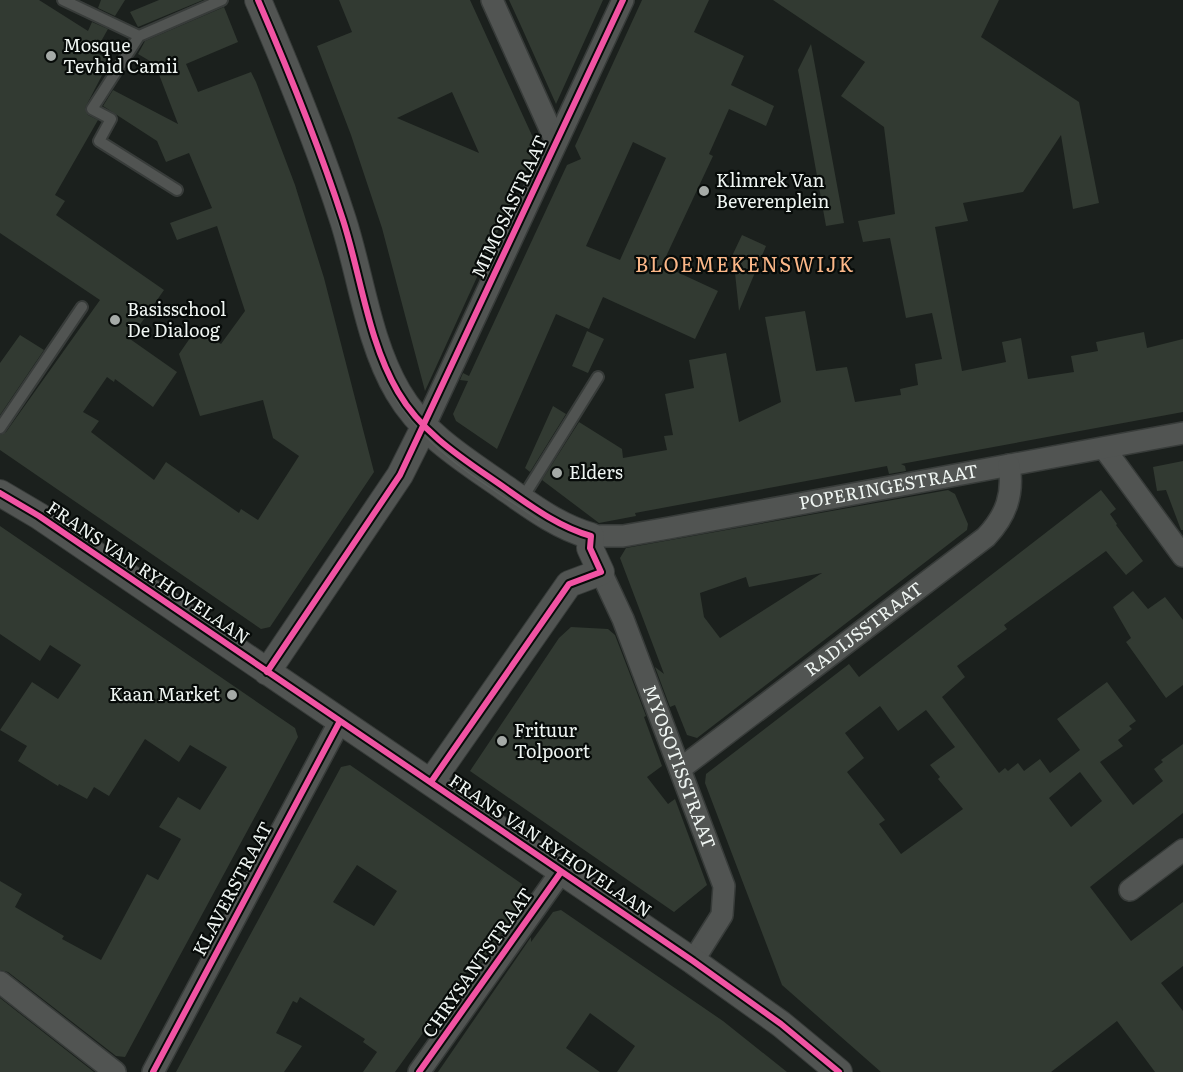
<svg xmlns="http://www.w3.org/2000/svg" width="1183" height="1072" viewBox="0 0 1183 1072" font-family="Literata,serif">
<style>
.building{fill:#323a32;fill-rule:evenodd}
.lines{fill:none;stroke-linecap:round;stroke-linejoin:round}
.service-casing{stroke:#383c3a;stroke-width:14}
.minor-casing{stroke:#383c3a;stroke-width:24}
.tertiary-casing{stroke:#383c3a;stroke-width:28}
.service{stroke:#515452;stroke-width:10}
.minor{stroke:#515452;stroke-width:21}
.tertiary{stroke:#515452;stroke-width:26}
.tram{stroke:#595d5b;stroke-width:1.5}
.cycleway-casing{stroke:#070b09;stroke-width:10}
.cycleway{stroke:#f153a3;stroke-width:6}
.poi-dot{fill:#a5aaa7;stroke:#070b09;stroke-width:2}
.labels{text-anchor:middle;stroke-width:4.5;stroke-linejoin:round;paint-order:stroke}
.poi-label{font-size:18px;fill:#eff5f2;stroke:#070b09;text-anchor:start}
.street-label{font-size:18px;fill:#eff5f2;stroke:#070b09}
.neighbourhood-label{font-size:20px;letter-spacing:1.5px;fill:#fbb788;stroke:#070b09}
</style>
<rect width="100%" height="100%" fill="#1b201d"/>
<path class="building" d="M0 0H39L88 31 92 22 108 29 95 52 110 60 85 108 88 115 98 120 55 195 65 201 56 215 164 290 130 339 177 372 153 407 115 379 114 382 107 377 83 412 99 421 91 432 154 480 166 462 239 513 241 509 258 520 299 456 273 438 263 400 200 416 179 354 197 328 221 344 245 311 217 226 177 240 170 223 212 208 189 153 166 162 157 141 103 106 113 90 178 124 155 64 138 54 145 41 224 7 238 42 186 64 198 92 251 72 256 82 295 185 324 278 374 472 270 627 261 629 0 450V435L6 432 100 300 0 233Z
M101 0H125L115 16 98 8Z
M159 0H203L138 27 130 12Z
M339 0H470L535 142V150L425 391 382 228 351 135 317 46 352 32ZM452 92 479 153 397 118Z
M509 0H603L556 104 521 26Z
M642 0H709L694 32 744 56 731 85 774 106 766 126 729 109 709 154 713 156 662 265 718 291 695 339 603 297 589 329 556 314 497 449 456 421 453 414 468 381 460 380 463 373 469 376 567 165 581 159 575 146ZM633 142 666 158 620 260 586 246Z
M773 0H999L981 37 1079 102 1099 203 1073 209 1061 135 1023 192 963 203 968 221 935 227 962 371 1006 362 1002 342 1021 338 1028 379 1074 372 1071 356 1098 351 1096 342 1144 332 1147 348 1183 339V412L901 464 905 466 906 471 889 474 887 466 635 513 636 516 599 523 542 480 579 422 622 449 623 458 667 450 664 436 673 435 665 394 694 388 689 360 726 353 739 422 781 402 765 317 805 311 816 371 847 367 855 402 901 395 900 389 918 385 915 364 942 359 932 313 906 318 890 238 863 242 858 221 895 214 884 127 841 96 865 62Z
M811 44 844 223 826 226 798 70Z
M742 235 766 246 739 311 733 254Z
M587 331 604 339 588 373 572 366Z
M20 335 44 350 0 415V363Z
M553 406 566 414 530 472 525 468Z
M1183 461V530H1181L1166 490 1157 491 1153 467Z
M948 490 955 494 968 524 967 530 697 738 687 735 675 705 670 707 655 667 664 674 620 558 626 548ZM822 573 720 638 704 617 700 593 746 577 749 587Z
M1101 490 1116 509 1110 514 1117 524 1116 525 1143 561 1126 575 1106 551 1004 625 1007 629 957 666 965 677 942 697 999 773 1005 768 1008 771 1018 763 1024 771 1040 759 1050 773 1080 750 1057 719 1107 682 1136 721 1129 726 1132 729 1118 740 1123 746 1100 762 1133 805 1163 781 1154 769 1163 762 1161 760 1183 744V813L1090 887 1131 941 1183 902V966L1161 983 1183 1011V1072H1155L1117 1021 1051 1072H881L782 985 705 783 706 774 849 664 859 677ZM880 706 898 731 926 710 955 747 930 765 940 777 938 779 963 809 901 854 879 824 885 820 847 772 864 758 845 733ZM1080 772 1102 801 1071 827 1049 798Z
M0 526 295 728 298 737 125 1057 116 1056 8 972 0 970V881L22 894 15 907 64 936 62 939 101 960 147 874 158 880 181 839 159 827 178 797 200 810 227 767 190 745 179 762 145 739 109 796 94 787 87 799 59 784 58 786 18 761 27 746 0 730 32 682 58 699 81 665 50 645 40 661 0 634Z
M1133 591 1148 609 1165 597 1183 620V685L1166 698 1126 642 1131 638 1113 607Z
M571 627 608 629 615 635 646 716 644 717 662 766 647 777 668 804 675 799 707 885 674 912 470 771 559 638Z
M350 765 522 884 525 901 476 970 471 966 395 1072H363L377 1052 363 1042 365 1039 300 997 297 1003 293 1001 276 1033 302 1046 284 1072H176L341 767ZM357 865 397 891 374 926 333 902Z
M561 910 723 1021 787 1072H617L635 1046 590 1013 566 1048 600 1072H438L531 937V942L553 912Z
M0 998 94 1072H0Z"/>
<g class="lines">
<defs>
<path id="service" d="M63 0 139 36 222 0
M139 36 92 109 111 119 99 141 177 190
M0 428 82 307
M522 499 598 377"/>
<g id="minor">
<path d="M492 0 556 142"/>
<path d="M424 427 623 0"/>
<path d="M1104 448 1183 556"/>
<path id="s1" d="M591 536H623L669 528 1183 433"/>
<path id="s2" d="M601 572 623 619 724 886 722 915 693 961"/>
<path id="s3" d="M680 769 986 537C1006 516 1014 494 1009 465"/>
<path d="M1130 890 1183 850"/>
<path d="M0 982 115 1072"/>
<path d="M153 1072 340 721"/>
<path d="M419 1072 561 872"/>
</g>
<path id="tertiary" d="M258 0C289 72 319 145 343 220 361 276 368 341 398 392 423 435 465 460 505 488 532 507 559 527 591 536L590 548 601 572 569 584 431 782
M0 493 39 516 693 961 781 1024 839 1072
M267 672 400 475 424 427"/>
</defs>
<use href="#service" class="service-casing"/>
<use href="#minor" class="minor-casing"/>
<use href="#tertiary" class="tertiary-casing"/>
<use href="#service" class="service"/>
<use href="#minor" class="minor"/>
<use href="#tertiary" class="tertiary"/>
<path class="tram" d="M253 0C289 82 321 165 347 251 364 305 370 366 405 412 439 459 492 488 539 520
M264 0 325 151"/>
<defs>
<path id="cycleway" d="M258 0C289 72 319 145 343 220 361 276 368 341 398 392 423 435 465 460 505 488 532 507 559 527 591 536L590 548 601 572 569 584 431 782
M0 493 39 516 693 961 781 1024 839 1072
M267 672 400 475 623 0
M153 1072 340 721
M419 1072 561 872"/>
</defs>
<use href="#cycleway" class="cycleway-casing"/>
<use href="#cycleway" class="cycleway"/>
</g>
<g class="poi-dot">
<circle cx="51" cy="56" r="6"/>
<circle cx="704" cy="191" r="6"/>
<circle cx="115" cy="320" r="6"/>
<circle cx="557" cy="473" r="6"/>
<circle cx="232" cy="695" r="6"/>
<circle cx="502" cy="741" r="6"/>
</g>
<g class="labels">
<g class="poi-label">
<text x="63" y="52">Mosque<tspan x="63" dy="21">Tevhid Camii</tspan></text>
<text x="716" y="187">Klimrek Van<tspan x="716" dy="21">Beverenplein</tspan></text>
<text x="127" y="316">Basisschool<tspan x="127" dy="21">De Dialoog</tspan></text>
<text x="569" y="479">Elders</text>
<text x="220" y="701" text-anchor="end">Kaan Market</text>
<text x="514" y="737">Frituur<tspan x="514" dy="21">Tolpoort</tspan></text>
</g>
<g class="street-label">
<text transform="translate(510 207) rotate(-65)" y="6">MIMOSASTRAAT</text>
<text dy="6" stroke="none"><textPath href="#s1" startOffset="302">POPERINGESTRAAT</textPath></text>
<text transform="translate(148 573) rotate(34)" y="6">FRANS VAN RYHOVELAAN</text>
<text dy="6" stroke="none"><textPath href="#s3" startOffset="231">RADIJSSTRAAT</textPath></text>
<text dy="6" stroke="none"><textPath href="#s2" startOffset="210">MYOSOTISSTRAAT</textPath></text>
<text transform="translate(550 846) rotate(34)" y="6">FRANS VAN RYHOVELAAN</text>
<text transform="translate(233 889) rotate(-62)" y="6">KLAVERSTRAAT</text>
<text transform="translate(478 963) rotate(-55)" y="6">CHRYSANTSTRAAT</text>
</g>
<g class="neighbourhood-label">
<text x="745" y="272">BLOEMEKENSWIJK</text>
</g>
</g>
</svg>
